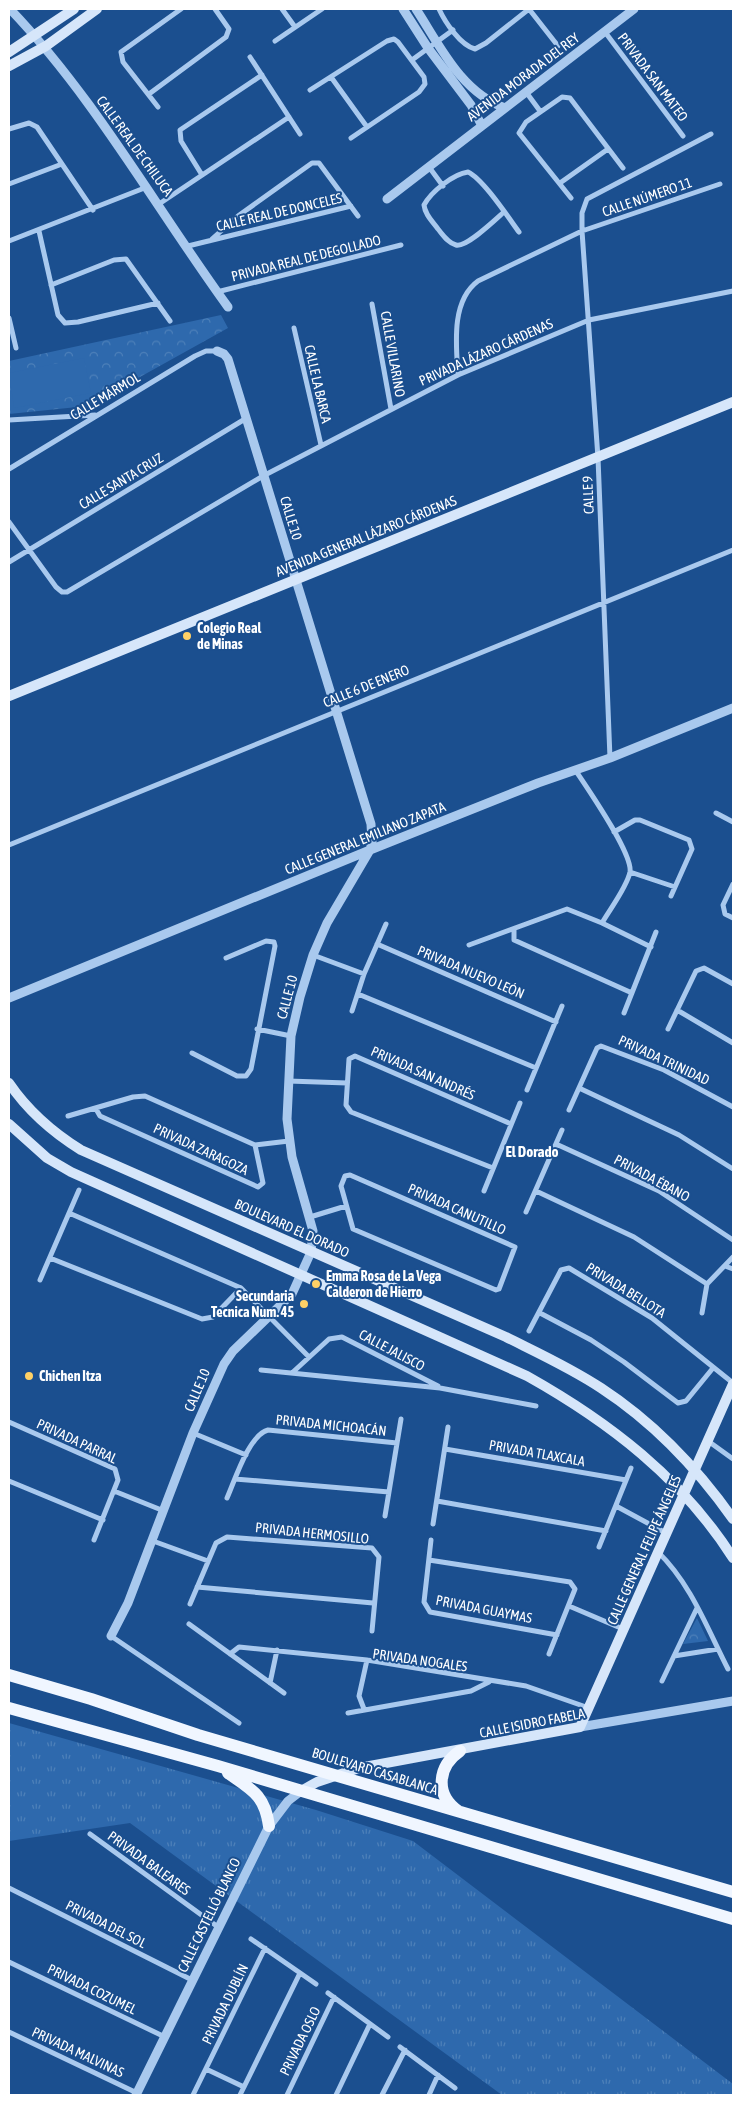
<svg xmlns="http://www.w3.org/2000/svg" width="742" height="2104" viewBox="0 0 742 2104" font-family="'Asap Condensed',sans-serif">
<style>
.grass{fill:url(#grass-tufts)}
.forest{fill:url(#forest-crowns)}
.pitch{fill:#2e69ad}
.lines{fill:none;stroke-linecap:round;stroke-linejoin:round}
.minor{stroke:#a9c9ee;stroke-width:5}
.tertiary{stroke:#a9c9ee;stroke-width:9}
.secondary{stroke:#d6e6fa;stroke-width:10}
.primary{stroke:#f0f6ff;stroke-width:12}
.poi-dot{fill:#ffd166;stroke:#1b4f8f;stroke-width:2}
.labels{text-anchor:middle;stroke-width:4;stroke-linejoin:round;paint-order:stroke}
.street-label{font-size:14px;fill:#fff;stroke:#1b4f8f}
.poi-label{font-size:14px;font-weight:bold;fill:#fff;stroke:#1b4f8f;text-anchor:start}
.neighbourhood-label{font-size:15px;font-weight:bold;fill:#fff;stroke:#1b4f8f}
</style>
<defs>
<pattern id="grass-tufts" width="24" height="20" patternUnits="userSpaceOnUse" patternTransform="scale(1.25)"><rect width="24" height="20" fill="#2e69ad"/><path d="M3 7l-1-3M5 7V3M7 7l1-3M15 17l-1-3M17 17v-4M19 17l1-3" fill="none" stroke="#4d80b9"/></pattern>
<pattern id="forest-crowns" width="20" height="18" patternUnits="userSpaceOnUse" patternTransform="scale(1.25)"><rect width="20" height="18" fill="#2e69ad"/><path d="M2 6a3 3 0 1 1 6 0M12 15a3 3 0 1 1 6 0" fill="none" stroke="#4d80b9"/></pattern>
</defs>
<rect width="100%" height="100%" fill="#1b4f8f"/>
<path class="grass" d="M9 1723 316 1810 413 1841 733 2084V2095H502L130 1823 9 1841Z"/>
<path class="forest" d="M221 315 228 328 95 402 87 406 9 414V361Z
M697 1618 708 1641 683 1644Z"/>
<path class="pitch" d="M84 358 91 393 14 408 9 373Z"/>
<g class="lines">
<path class="minor" d="M282 9 295 27
M439 9C445 22 460 45 475 49L486 43 529 9
M529 9 558 46
M605 32 683 136
M275 41 322 9
M250 57 300 134
M412 60 453 30
M331 77 367 127
M310 90 387 41 394 39 398 42 424 77 425 84 419 92 351 138
M526 92 540 111
M149 94 226 37 229 29 215 9
M158 107 123 62 121 52 181 9
M9 129 29 123 37 127 93 210
M429 167 443 186
M202 175 181 141 180 130 262 75
M560 183 608 149
M9 184 62 164
M571 198 519 133 526 122 562 97 570 98 623 168
M159 204 289 117
M504 212C495 220 466 248 456 245 448 243 443 235 438 229 433 222 425 215 424 205 431 192 453 174 468 172 483 179 508 217 519 232
M39 231 58 315 65 323 78 322 158 303
M212 239 238 216 312 163H319L358 216
M9 241 147 187
M188 246 351 206
M51 285 114 260 126 259 170 321
M217 292 401 245
M372 304 391 409
M9 318 16 348
M294 328 321 445
M458 375C456 344 451 301 478 281L582 231 720 184
M9 420 95 415
M9 469 195 356 206 351H217
M9 522 56 587 62 592H67L263 476 458 375 589 320 733 291
M9 562 245 419
M610 758 598 458 582 231V213L587 199 711 134
M576 771C588 789 633 854 630 872 627 887 610 909 602 923
M716 813 733 822
M614 832 635 820H640L689 840 692 849 671 896
M9 845 733 550
M630 872 675 887
M733 884 723 905 725 914 733 918
M514 930V940L632 993
M377 944 556 1022
M469 945 567 909 602 923 651 947
M313 955 364 974
M358 994 536 1068
M677 1010 733 1043
M352 1011 364 974 386 924
M624 1013 656 932
M257 1029 291 1036
M668 1029 696 971 704 968 733 984
M192 1053 237 1076H246L251 1069 275 946 274 942 266 941 226 958
M288 1081 347 1083
M579 1088 679 1135 733 1169
M527 1090 562 1006
M96 1109 100 1116 258 1187 263 1183 255 1145
M569 1110 597 1048 601 1046 664 1070 733 1107
M68 1116 133 1097 145 1096 255 1145 289 1141
M556 1144 659 1191 733 1240
M493 1168 351 1112 346 1105 349 1059 355 1056 511 1124
M350 1175 515 1247 499 1289 496 1290 353 1229 341 1186 345 1176Z
M484 1191 520 1103
M536 1191 634 1237 707 1284
M526 1212 562 1130
M69 1213 241 1288 309 1357
M310 1217 346 1206
M50 1258 202 1319 213 1317 241 1288
M725 1266 733 1269
M40 1280 79 1190
M540 1313 591 1340 624 1362 678 1403 686 1401 713 1368
M702 1313 707 1284 733 1257
M529 1331 561 1270 569 1268 652 1318 733 1383
M261 1370 440 1388 536 1406
M293 1372 329 1339 342 1337 438 1386
M9 1422 115 1469 118 1480 94 1540
M193 1433 246 1455
M708 1441 733 1459
M445 1449 626 1480
M235 1479 389 1492
M9 1481 103 1520
M114 1491 164 1511
M227 1498C235 1480 249 1435 268 1430L397 1443
M437 1501 606 1531
M616 1506 666 1533
M385 1516 401 1419
M433 1524 448 1427
M431 1540 424 1602 430 1612 557 1635
M153 1541 208 1561
M599 1547 631 1468
M658 1552C691 1584 707 1628 728 1669
M429 1560 570 1582 575 1589 549 1654
M197 1587 373 1603
M190 1604 216 1543 227 1537 372 1548 379 1557 372 1631
M569 1606 623 1629
M189 1624 284 1693
M111 1636 239 1723
M230 1654 239 1647 367 1660 526 1686 589 1708
M674 1656 718 1649
M662 1681 697 1608
M270 1683 277 1650
M364 1709 359 1696 367 1660
M348 1713 471 1691 489 1682
M90 1834 218 1927
M9 1888 192 1980
M251 1939 316 1984
M9 1962 165 2037
M328 1993 388 2037
M9 2032 137 2093
M400 2047 455 2088
M206 2069 244 2087
M193 2095 265 1948
M240 2095 300 1973
M287 2095 334 1997
M336 2095 370 2024
M382 2095 405 2050
M429 2095 438 2075"/>
<path class="tertiary" d="M10 9C95 98 156 208 228 307
M403 9 428 48 471 105 482 126
M416 9C440 46 461 92 505 108
M387 199 634 9
M9 998 370 850 538 783 610 758 733 708
M111 1636 128 1603 193 1433 224 1364 233 1351 292 1294 311 1252 313 1231 292 1157 287 1119 291 1036 300 997 313 955 327 923 370 850 372 842 371 824 228 359 224 354 217 351
M580 1727 733 1701
M136 2095 269 1826 288 1801 301 1791"/>
<path class="secondary" d="M9 52 74 9
M9 66 46 46 97 9
M9 696 733 402
M9 1083C28 1111 52 1132 81 1150L506 1337C538 1353 571 1368 601 1388 653 1422 697 1468 733 1519
M9 1124 47 1158 71 1172 527 1376C609 1422 682 1478 733 1558
M301 1791 317 1782 359 1768 580 1727 733 1384"/>
<path class="primary" d="M9 1675 91 1699 198 1735 733 1892
M9 1708 218 1766 733 1919
M228 1773C251 1789 265 1795 269 1826
M458 1811C434 1794 438 1766 460 1751"/>
</g>
<g class="poi-dot">
<circle cx="187" cy="636" r="5"/>
<circle cx="316" cy="1284" r="5"/>
<circle cx="304" cy="1304" r="5"/>
<circle cx="29" cy="1376" r="5"/>
</g>
<g class="labels">
<g class="street-label">
<text transform="translate(523 77) rotate(-37)" y="5">AVENIDA MORADA DEL REY</text>
<text transform="translate(653 77) rotate(53)" y="5">PRIVADA SAN MATEO</text>
<text transform="translate(135 146) rotate(54)" y="5">CALLE REAL DE CHILUCA</text>
<text transform="translate(647 197) rotate(-19)" y="5">CALLE NÚMERO 11</text>
<text transform="translate(279 212) rotate(-13)" y="5">CALLE REAL DE DONCELES</text>
<text transform="translate(306 258) rotate(-14)" y="5">PRIVADA REAL DE DEGOLLADO</text>
<text transform="translate(486 352) rotate(-24)" y="5">PRIVADA LÁZARO CÁRDENAS</text>
<text transform="translate(393 354) rotate(80)" y="5">CALLE VILLARINO</text>
<text transform="translate(318 384) rotate(77)" y="5">CALLE LA BARCA</text>
<text transform="translate(105 396) rotate(-31)" y="5">CALLE MÁRMOL</text>
<text transform="translate(121 481) rotate(-31)" y="5">CALLE SANTA CRUZ</text>
<text transform="translate(588 495) rotate(-92)" y="5">CALLE 9</text>
<text transform="translate(291 518) rotate(73)" y="5">CALLE 10</text>
<text transform="translate(366 536) rotate(-22)" y="5">AVENIDA GENERAL LÁZARO CÁRDENAS</text>
<text transform="translate(366 686) rotate(-22)" y="5">CALLE 6 DE ENERO</text>
<text transform="translate(365 838) rotate(-22)" y="5">CALLE GENERAL EMILIANO ZAPATA</text>
<text transform="translate(471 972) rotate(23)" y="5">PRIVADA NUEVO LEÓN</text>
<text transform="translate(287 997) rotate(-75)" y="5">CALLE 10</text>
<text transform="translate(664 1060) rotate(25)" y="5">PRIVADA TRINIDAD</text>
<text transform="translate(423 1073) rotate(24)" y="5">PRIVADA SAN ANDRÉS</text>
<text transform="translate(201 1149) rotate(25)" y="5">PRIVADA ZARAGOZA</text>
<text transform="translate(652 1178) rotate(28)" y="5">PRIVADA ÉBANO</text>
<text transform="translate(457 1209) rotate(24)" y="5">PRIVADA CANUTILLO</text>
<text transform="translate(292 1228) rotate(24)" y="5">BOULEVARD EL DORADO</text>
<text transform="translate(626 1290) rotate(32)" y="5">PRIVADA BELLOTA</text>
<text transform="translate(392 1350) rotate(28)" y="5">CALLE JALISCO</text>
<text transform="translate(197 1390) rotate(-67)" y="5">CALLE 10</text>
<text transform="translate(331 1425) rotate(6)" y="5">PRIVADA MICHOACÁN</text>
<text transform="translate(77 1441) rotate(25)" y="5">PRIVADA PARRAL</text>
<text transform="translate(537 1453) rotate(10)" y="5">PRIVADA TLAXCALA</text>
<text transform="translate(312 1533) rotate(6)" y="5">PRIVADA HERMOSILLO</text>
<text transform="translate(644 1550) rotate(-66)" y="5">CALLE GENERAL FELIPE ÁNGELES</text>
<text transform="translate(484 1609) rotate(11)" y="5">PRIVADA GUAYMAS</text>
<text transform="translate(420 1660) rotate(8)" y="5">PRIVADA NOGALES</text>
<text transform="translate(532 1723) rotate(-11)" y="5">CALLE ISIDRO FABELA</text>
<text transform="translate(375 1771) rotate(17)" y="5">BOULEVARD CASABLANCA</text>
<text transform="translate(149 1863) rotate(36)" y="5">PRIVADA BALEARES</text>
<text transform="translate(209 1915) rotate(-64)" y="5">CALLE CASTELLÓ BLANCO</text>
<text transform="translate(106 1924) rotate(27)" y="5">PRIVADA DEL SOL</text>
<text transform="translate(92 1989) rotate(26)" y="5">PRIVADA COZUMEL</text>
<text transform="translate(225 2004) rotate(-64)" y="5">PRIVADA DUBLÍN</text>
<text transform="translate(300 2041) rotate(-64)" y="5">PRIVADA OSLO</text>
<text transform="translate(78 2052) rotate(25)" y="5">PRIVADA MALVINAS</text>
</g>
<g class="poi-label">
<text x="197" y="633">Colegio Real<tspan x="197" dy="16">de Minas</tspan></text>
<text x="326" y="1281">Emma Rosa de La Vega<tspan x="326" dy="16">Calderon de Hierro</tspan></text>
<text x="294" y="1301" text-anchor="end">Secundaria<tspan x="294" dy="16">Tecnica Num. 45</tspan></text>
<text x="39" y="1381">Chichen Itza</text>
</g>
<g class="neighbourhood-label">
<text x="532" y="1157">El Dorado</text>
</g>
</g>
<rect width="742" height="2104" fill="none" stroke="#ffffff" stroke-width="20"/>
</svg>
